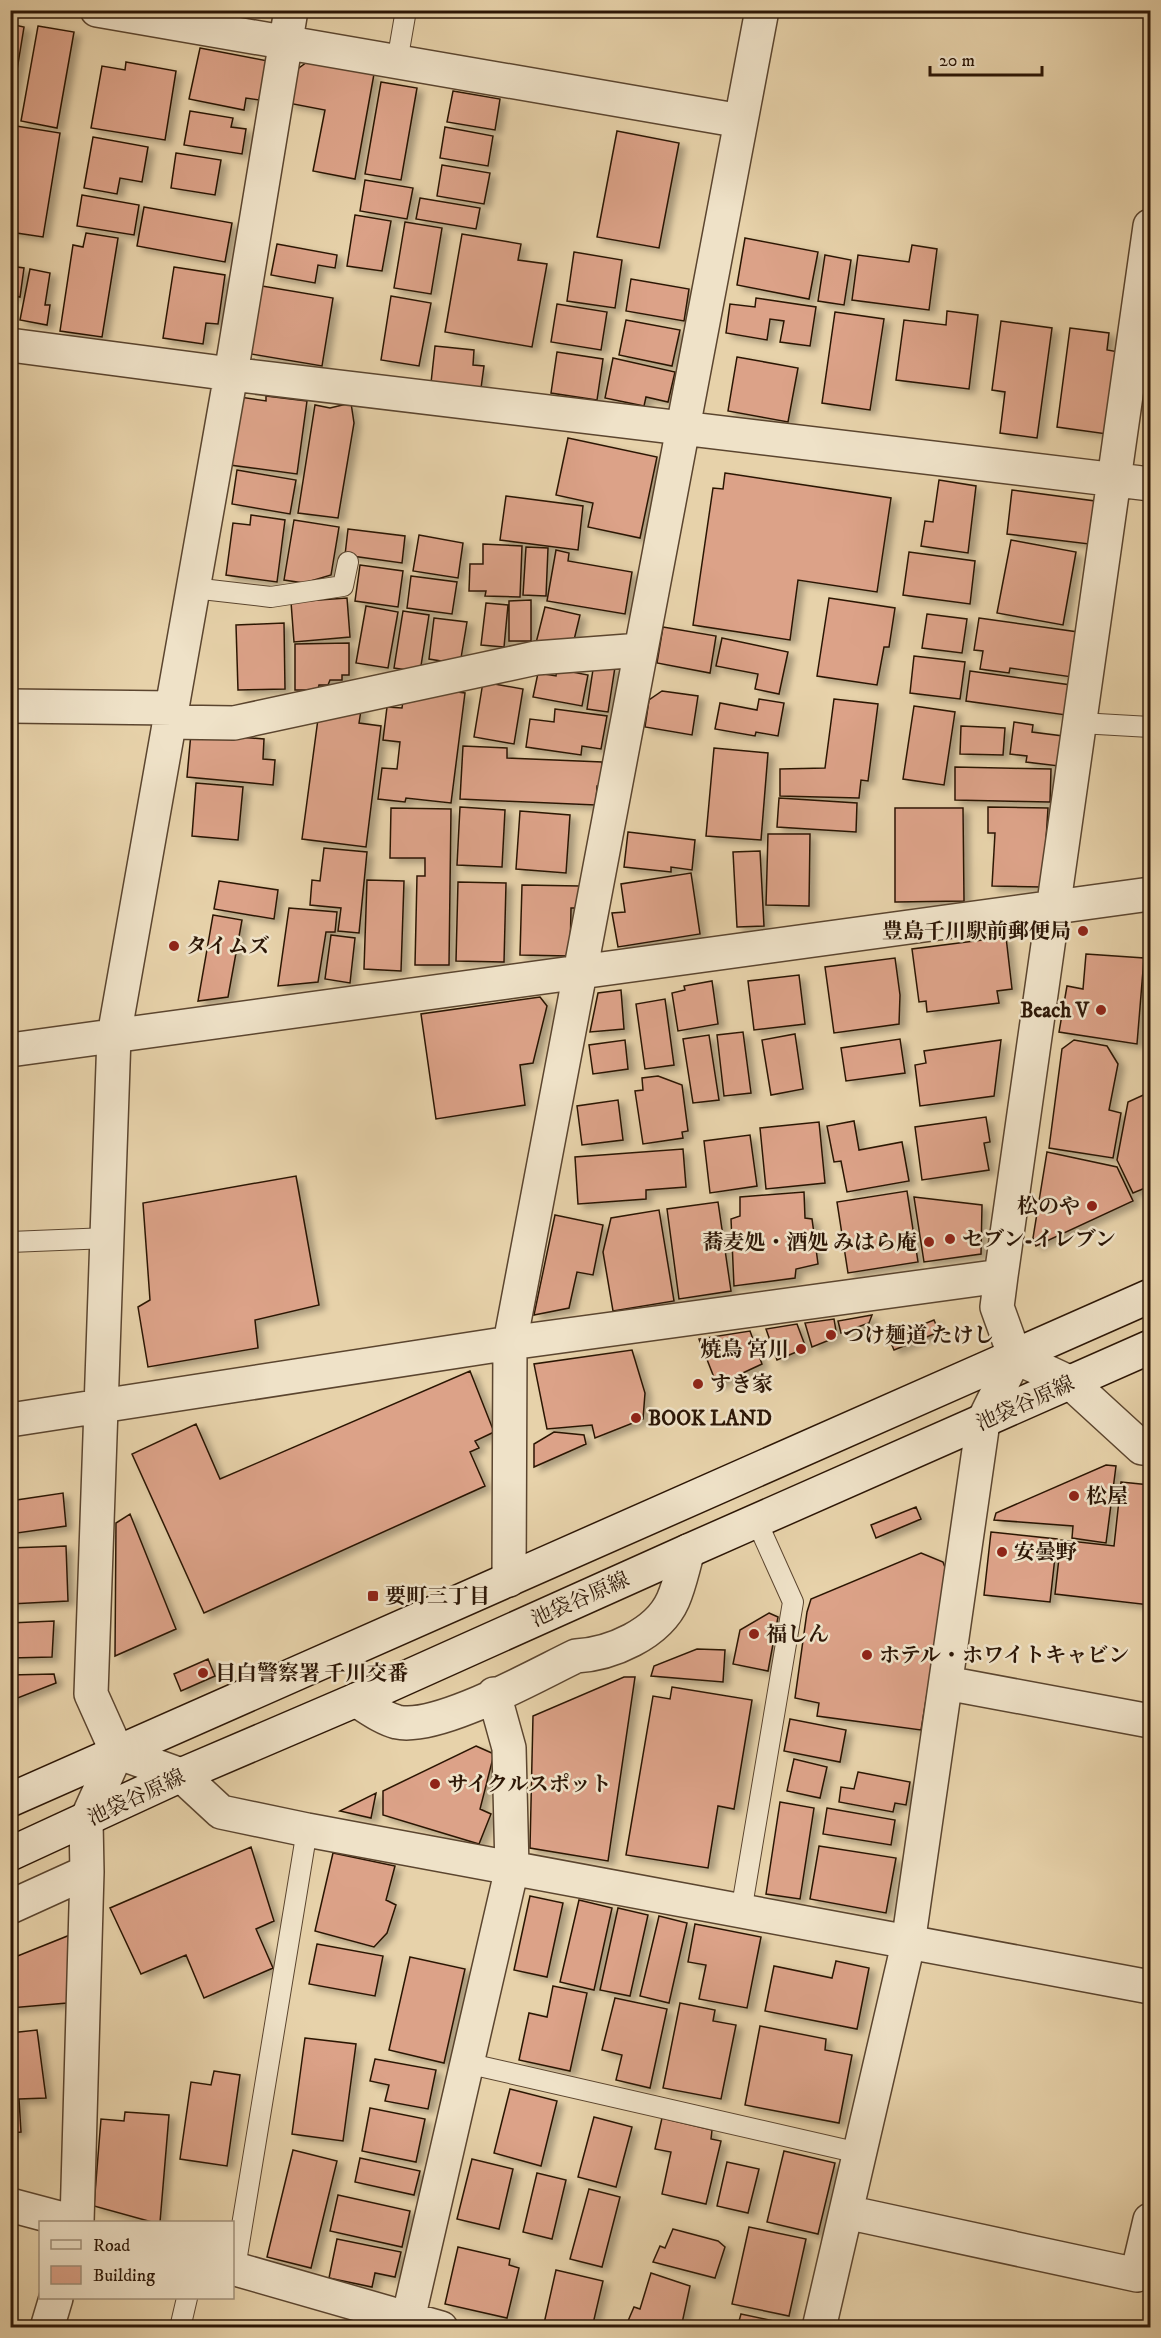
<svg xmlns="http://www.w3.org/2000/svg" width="1161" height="2338" viewBox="0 0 1161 2338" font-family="'IM FELL DW Pica','Noto Serif JP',serif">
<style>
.building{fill:#dca288;stroke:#2c1606;stroke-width:1.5;filter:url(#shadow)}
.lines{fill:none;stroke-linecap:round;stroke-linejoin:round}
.service-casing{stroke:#5b452f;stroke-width:22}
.minor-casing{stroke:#5b452f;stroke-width:36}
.secondary-casing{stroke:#2c1606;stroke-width:36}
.service{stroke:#efe2c8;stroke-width:20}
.minor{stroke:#efe2c8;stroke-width:33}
.secondary{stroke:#efe2c8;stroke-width:33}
.poi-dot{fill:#8f2418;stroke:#efe2c8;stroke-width:2}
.labels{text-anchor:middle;stroke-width:5;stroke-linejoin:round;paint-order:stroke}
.poi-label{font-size:21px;font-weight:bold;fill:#2c1606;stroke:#efe2c8;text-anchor:start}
.street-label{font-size:21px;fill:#2c1606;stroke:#efe2c8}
</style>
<defs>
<filter id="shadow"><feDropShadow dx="6" dy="4" stdDeviation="3" flood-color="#0004"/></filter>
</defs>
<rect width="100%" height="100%" fill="#e7d2aa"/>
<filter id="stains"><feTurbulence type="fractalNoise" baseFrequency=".00333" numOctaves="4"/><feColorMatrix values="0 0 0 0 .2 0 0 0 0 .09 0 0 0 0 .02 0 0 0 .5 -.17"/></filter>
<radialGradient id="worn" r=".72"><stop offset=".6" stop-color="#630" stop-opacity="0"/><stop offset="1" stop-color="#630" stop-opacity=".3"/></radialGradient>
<path class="building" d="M10 24 24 27 10 113Z
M38 26 74 32 57 128 21 121Z
M200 48 268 61 259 100 246 98 244 110 189 99Z
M126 62 176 71 165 140 91 128 102 66 125 70Z
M307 62 374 74 355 179 313 171 325 110 288 103 295 71Z
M381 82 417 88 401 180 365 174Z
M453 91 500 99 495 130 447 122Z
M190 111 233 118 231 127 246 129 242 154 184 145Z
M10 125 60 133 43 237 10 232Z
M445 127 493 136 488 166 440 158Z
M617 131 679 143 659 248 597 237Z
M93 137 148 147 142 182 120 178 117 194 84 188Z
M176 153 221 160 215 195 171 188Z
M442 165 490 173 484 204 437 196Z
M365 180 413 188 407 219 360 211Z
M82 195 139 205 134 235 77 226Z
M420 198 480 208 476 229 416 219Z
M144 207 232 223 225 262 137 246Z
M355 215 391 221 382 271 347 266Z
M405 222 442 228 431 294 394 288Z
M86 233 118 238 102 337 60 331 73 245 83 247Z
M462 234 521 244 518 260 547 264 532 347 445 332Z
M745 238 818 252 809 299 737 285Z
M277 244 337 255 335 268 318 265 315 283 271 275Z
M912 245 937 249 929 310 852 300 858 255 909 262Z
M574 252 622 260 615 308 567 301Z
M825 255 851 260 844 305 818 301Z
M10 266 24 268 20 297 10 295Z
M174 267 225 275 218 324 206 323 203 344 163 338Z
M30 269 50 273 45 305H50L47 325 20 320Z
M631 279 689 289 684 321 626 311Z
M262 286 333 298 322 366 251 354Z
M391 296 431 303 419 366 381 360Z
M756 298 816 307 810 346 780 342 784 321 770 319 767 340 726 333 730 304 755 307Z
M557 304 607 312 601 350 551 342Z
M947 311 978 315 969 389 896 380 904 320 946 325Z
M835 312 884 319 870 410 822 403Z
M626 320 680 330 672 366 619 355Z
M1001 321 1052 328 1037 438 1000 433 1005 392 992 390Z
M1070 328 1109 333 1107 350 1119 352 1107 434 1057 427Z
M435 346 474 350 473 365 484 366 481 388 431 383Z
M557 352 603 359 597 400 551 393Z
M737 357 798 368 788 422 728 411Z
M613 358 675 372 668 402 646 397 644 406 605 398Z
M266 396 307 401 297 474 230 465 240 397 266 401Z
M351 403 354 423 338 518 298 513 315 405 330 408Z
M568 438 657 457 640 538 588 527 593 503 556 495Z
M237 470 296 480 290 514 232 504Z
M725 473 891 498 877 592 798 580 790 640 693 625 713 488 723 489Z
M939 480 976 486 968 553 921 546 925 521 933 522Z
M1012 490 1095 501 1089 544 1007 534Z
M506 496 583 506 578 550 500 540Z
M251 515 285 520 277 582 226 575 233 523 250 525Z
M294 520 339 527 331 575 304 583 284 580Z
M348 529 405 536 402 563 345 555Z
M419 535 463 543 458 578 413 571Z
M1011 540 1076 552 1063 625 997 613Z
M483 544 522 546 520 597 485 596 486 591H469L470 564H483Z
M526 547 548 548 546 596 523 595Z
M556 550 569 553 568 561 632 572 625 614 547 601Z
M909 552 975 561 970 604 903 595Z
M360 565 403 571 398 607 355 601Z
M411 576 457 582 452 614 407 608Z
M347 598 350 637 294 642 291 602Z
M829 598 895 608 889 647H884L877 685 817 676Z
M531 600V641H509V601Z
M486 603 508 605 504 647 481 645Z
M366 606 398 612 388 668 356 663Z
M545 607 580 615 574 640 536 643Z
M403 611 429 615 420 672 394 668Z
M927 614 967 619 962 653 922 648Z
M434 618 467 622 460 664 429 659Z
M979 618 1078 632 1072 677 1010 668 1009 673 980 669 983 651 974 650Z
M284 623 285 689 238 690 236 625Z
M663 627 716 636 710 673 657 663Z
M722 638 788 652 779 694 755 689 758 674 716 666Z
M349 643V675H342V680H330L328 685H319L318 690H295V644Z
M914 656 965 662 960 699 910 693Z
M594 663 615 667 608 712 587 709Z
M557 669 588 675 582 706 533 697 538 673 556 676Z
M970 671 1071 685 1066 715 966 701Z
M483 682 523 689 514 744 474 737Z
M426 688 465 693 451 803 406 798 405 802 378 799 382 768 397 769 400 742 383 740 387 707 402 708 404 694Z
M662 691 698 696 692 735 645 727 649 700Z
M759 699 784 703 778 736 756 732 755 736 715 729 720 703 757 710Z
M834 699 878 704 868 781 861 780 859 798 780 796V769L825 768Z
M362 704 359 723 381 726 366 847 302 839 318 719Z
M914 706 955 712 944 785 903 779Z
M555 709 607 716 601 749 582 746 581 755 526 747 530 719 554 722Z
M1014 722 1033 725 1032 732 1063 736 1059 766 1026 762 1027 756 1010 754Z
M961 726 1005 728 1003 755 960 754Z
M191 733 264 739 263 759 275 760 273 785 187 777Z
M463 746 507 748V758L602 762 601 786H597L596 805 460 799Z
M714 748 768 753 761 840 706 836Z
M955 767 1051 769 1050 802 955 800Z
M196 783 243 787 238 840 192 836Z
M779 798 857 803 856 832 777 827Z
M460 807 505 810 502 867 457 865Z
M988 807 1048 808 1043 887 992 886 995 833H988Z
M391 808 451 809 449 965H415L417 876H425V858H390Z
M895 808H963L964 901 895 902Z
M520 811 570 815 566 873 516 869Z
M628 832 695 840 692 870 671 867V872L624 867Z
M768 834H810L809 906 766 905Z
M324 848 367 852 359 933 338 931 341 908 310 905 312 880 320 881Z
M760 851 764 926 737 927 733 852Z
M691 873 700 934 618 947 612 913 625 912 621 884Z
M367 880 404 881 401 971 364 969Z
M219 881 278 890 274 919 214 909Z
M458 882 506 883 504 962 456 961Z
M522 885 579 886V908H571L570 956 520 955Z
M289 908 337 912 335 932H326L318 982 278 986Z
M213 915 242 920 228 997 198 1001Z
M331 935 355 938 350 983 325 979Z
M1006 937 1012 989 997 991 999 1003 927 1012 926 1001 919 1002 912 949Z
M1086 954 1144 958 1137 1044 1059 1032 1067 986 1083 989Z
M895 958 900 995 899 1024 834 1033 825 967Z
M799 975 805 1024 754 1030 748 981Z
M712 981 718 1024 678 1031 672 993 685 990 684 986Z
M621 990 624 1029 590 1032 598 993Z
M540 997 547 1006 533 1063 520 1065 525 1105 436 1119 421 1014Z
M665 999 674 1065 645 1069 636 1004Z
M743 1032 751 1093 724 1096 717 1035Z
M795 1034 803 1089 771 1095 762 1040Z
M709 1035 719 1100 693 1103 683 1039Z
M900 1039 905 1073 846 1081 841 1048Z
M625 1040 628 1069 593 1074 589 1045Z
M1001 1040 994 1096 920 1106 915 1065 926 1063 924 1051Z
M1074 1040 1107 1046 1118 1064 1109 1110 1121 1113 1113 1158 1049 1148 1062 1049Z
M658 1076 682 1085 688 1131 682 1132 683 1138 643 1144 635 1091 643 1090 642 1078Z
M1150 1092V1186L1133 1193 1117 1160 1128 1102Z
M618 1100 623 1140 582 1145 577 1106Z
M986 1117 990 1142 984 1143 989 1170 922 1180 915 1127Z
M854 1121 859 1150 902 1142 909 1181 847 1192 841 1161 834 1162 827 1126Z
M819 1122 825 1183 766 1189 760 1128Z
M750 1135 757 1186 710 1193 704 1141Z
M683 1149 686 1187 646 1190V1199L578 1204 575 1157Z
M1047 1152 1117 1167 1133 1201 1036 1246 1033 1238Z
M296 1176 319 1305 255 1320 258 1348 148 1367 138 1307 150 1300 143 1203Z
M907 1191 918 1262 848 1273 837 1202Z
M804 1192 805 1218 812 1219 818 1264 796 1269 795 1278 734 1286 731 1219 740 1216V1197Z
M914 1197 982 1205 981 1254 924 1262Z
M718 1202 731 1291 679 1299 667 1209Z
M659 1210 674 1301 613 1311 603 1252 611 1218Z
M555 1215 603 1225 593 1275 577 1272 569 1308 534 1315Z
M872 1315 869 1323 841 1333 838 1321Z
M834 1319 837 1337 812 1347 805 1323Z
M934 1320 939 1332 894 1350 889 1338Z
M797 1324 806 1348 777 1360 766 1329Z
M750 1331 762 1364 717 1385 699 1339Z
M632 1350 645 1393 643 1419 595 1438 592 1425 547 1429 534 1364Z
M470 1371 494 1432 475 1441 479 1448 470 1452 485 1486 204 1613 132 1454 196 1424 220 1479Z
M554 1432 584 1435 586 1444 534 1467V1444Z
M1106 1465 1116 1466 1106 1543 1072 1538 1073 1526 994 1520 996 1513Z
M1121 1482 1150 1485V1605L1055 1594 1061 1540 1114 1546Z
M63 1493 66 1526 10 1534V1501Z
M916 1507 921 1519 876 1538 871 1525Z
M130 1514 176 1629 115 1656 116 1523Z
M991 1532 1057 1539 1050 1602 984 1595Z
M66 1546 68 1601 10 1604V1548Z
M921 1553 943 1562 947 1573 921 1730 817 1716 819 1703 795 1698 807 1612 811 1599Z
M769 1613 778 1617 768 1671 733 1664 740 1630Z
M54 1621 52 1657 10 1658V1623Z
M697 1649 725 1650 723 1682 651 1676 654 1666Z
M208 1659 215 1676 181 1691 174 1674Z
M54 1674 56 1683 10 1701V1675Z
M624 1677H635L608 1861 530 1848 533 1716Z
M672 1687 752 1700 734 1809 718 1806 708 1868 626 1855 653 1696 670 1699Z
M790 1719 846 1730 840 1762 784 1751Z
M476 1746 494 1754 480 1809 491 1814 479 1844 383 1815V1791Z
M794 1759 827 1767 820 1798 787 1791Z
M858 1772 910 1782 906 1805 895 1803 893 1812 839 1802 841 1787 854 1789Z
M376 1793 371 1818 340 1811Z
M780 1802 814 1808 800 1899 766 1894Z
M827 1808 895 1820 891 1845 823 1834Z
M819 1846 896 1858 886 1913 810 1899Z
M251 1847 274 1921 256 1929 273 1968 204 1998 186 1955 141 1974 110 1908Z
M333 1853 395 1866 386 1900 396 1905 387 1933 374 1947 315 1931Z
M530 1896 563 1903 547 1977 514 1970Z
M579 1900 612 1908 594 1990 560 1982Z
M618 1908 648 1915 630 1996 600 1990Z
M659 1916 687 1923 669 2003 640 1996Z
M695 1924 761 1937 747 2008 699 1999 706 1965 688 1962Z
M70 1935 67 2003 10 2008V1959Z
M317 1944 383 1956 375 1996 309 1984Z
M410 1957 465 1969 444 2063 389 2050Z
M836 1961 869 1968 857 2029 765 2011 774 1966 832 1978Z
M553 1986 587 1993 570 2071 519 2060 529 2013 547 2017Z
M615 1998 667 2009 650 2088 616 2080 622 2055 602 2050Z
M680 2003 715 2010 713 2021 736 2025 721 2099 663 2088Z
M760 2026 826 2039 825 2050 852 2055 839 2123 745 2105Z
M37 2030 46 2098 19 2099 21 2132 10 2133V2033Z
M305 2038 356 2044 343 2141 292 2134Z
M375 2059 436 2070 428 2109 385 2101 389 2085 370 2081Z
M214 2071 240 2075 227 2166 180 2159 191 2082 211 2085Z
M510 2089 557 2101 541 2166 494 2153Z
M370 2108 425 2119 416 2162 362 2151Z
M125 2112 169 2115 160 2222H152L94 2206 101 2119 124 2121Z
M594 2117 632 2127 616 2187 578 2177Z
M662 2118 712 2130 711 2139 721 2141 706 2204 662 2194 671 2152 655 2149Z
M293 2150 337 2161 311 2268 267 2257Z
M784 2151 835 2163 818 2234 767 2222Z
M360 2158 420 2171 414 2195 355 2182Z
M472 2159 513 2169 499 2229 457 2219Z
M727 2162 759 2169 748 2213 717 2206Z
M537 2173 566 2180 552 2239 523 2232Z
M589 2189 620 2197 602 2267 570 2259Z
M338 2195 410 2211 402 2247 330 2231Z
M749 2227 806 2239 789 2316 732 2304Z
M673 2229 718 2241 725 2247 715 2278 653 2262 660 2246 665 2248Z
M337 2239 401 2252 395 2277 375 2273 372 2287 329 2278Z
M458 2247 510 2259 509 2265 519 2268 507 2318 445 2304Z
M556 2270 603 2281 592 2328H543Z
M651 2273 690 2286 681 2328H625L634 2307 640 2309Z
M741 2314 802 2327 737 2328Z"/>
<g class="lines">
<defs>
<path id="service" d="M397 62 406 10
M193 588 271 597 343 586 348 562
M1080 723 1150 727
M10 1242 108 1238
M741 1912 793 1602 757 1522
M466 2063 859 2153
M235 2268 307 1830
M180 2328 187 2298"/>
<path id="minor" d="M97 10 741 121
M10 345 231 374 1150 484
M10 706 172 708
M169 722 234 723 536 658 641 650
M10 1050 1150 894
M1015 1357 1071 1383 1142 1448 1150 1449
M10 1420 510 1343 1001 1276
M509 1580 510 1343 762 10
M946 1683 1150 1721
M356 1700C369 1708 382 1718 397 1722 438 1731 536 1675 576 1656 611 1654 658 1634 673 1600 680 1584 683 1567 688 1551
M117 1752 181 1775 221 1812 307 1830 1150 1987
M10 1907 87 1872
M10 2205 74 2222
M846 2212 1137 2275 1150 2220
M77 2222 87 1872 86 1821 117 1752 91 1694 114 1036 231 374 291 10
M232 2268 441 2328
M47 2328 56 2298
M406 2328 512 1868 509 1748 494 1694
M819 2328 908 1944 983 1422 1015 1357 997 1307 1001 1276 1150 226"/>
<path id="secondary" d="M10 1800 1150 1296
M10 1854 181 1775 356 1700 688 1551 1150 1347"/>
</defs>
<use href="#service" class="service-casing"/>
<use href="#minor" class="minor-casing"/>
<use href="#secondary" class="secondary-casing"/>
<use href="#service" class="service"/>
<use href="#minor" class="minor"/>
<use href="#secondary" class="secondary"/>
</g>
<g class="poi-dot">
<circle cx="1083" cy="931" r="6"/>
<circle cx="174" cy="946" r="6"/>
<circle cx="1101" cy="1010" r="6"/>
<circle cx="1092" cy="1206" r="6"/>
<circle cx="950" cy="1239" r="6"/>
<circle cx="929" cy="1242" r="6"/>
<circle cx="831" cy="1335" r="6"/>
<circle cx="801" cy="1349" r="6"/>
<circle cx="698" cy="1384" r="6"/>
<circle cx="636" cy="1418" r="6"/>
<circle cx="1074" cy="1496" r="6"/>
<circle cx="1002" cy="1552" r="6"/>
<rect x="367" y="1590" width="12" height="12" rx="3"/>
<circle cx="754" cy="1634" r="6"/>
<circle cx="867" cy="1655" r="6"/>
<circle cx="203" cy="1673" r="6"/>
<circle cx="435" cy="1784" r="6"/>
</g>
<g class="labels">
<g class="poi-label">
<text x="1071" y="938" text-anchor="end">豊島千川駅前郵便局</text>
<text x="186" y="953">タイムズ</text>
<text x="1089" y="1017" text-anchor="end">Beach V</text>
<text x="1080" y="1213" text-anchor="end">松のや</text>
<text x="962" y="1246">セブン-イレブン</text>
<text x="917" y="1249" text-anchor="end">蕎麦処・酒処 みはら庵</text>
<text x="843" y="1342">つけ麺道 たけし</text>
<text x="789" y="1356" text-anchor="end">焼鳥 宮川</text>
<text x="710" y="1391">すき家</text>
<text x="648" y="1425">BOOK LAND</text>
<text x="1086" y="1503">松屋</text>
<text x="1014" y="1559">安曇野</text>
<text x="385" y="1603">要町三丁目</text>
<text x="766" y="1641">福しん</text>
<text x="879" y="1662">ホテル・ホワイトキャビン</text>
<text x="215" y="1680">目白警察署 千川交番</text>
<text x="447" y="1791">サイクルスポット</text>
</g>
<g class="street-label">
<text transform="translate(1025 1403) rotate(-24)" y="7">池袋谷原線</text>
<text transform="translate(580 1599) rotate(-24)" y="7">池袋谷原線</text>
<text transform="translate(136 1797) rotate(-25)" y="7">池袋谷原線</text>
</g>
</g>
<rect width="1161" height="2338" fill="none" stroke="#e7d2aa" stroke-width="36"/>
<rect x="12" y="12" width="1137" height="2314" fill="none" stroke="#2c1606" stroke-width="3"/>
<rect x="18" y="18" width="1125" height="2302" fill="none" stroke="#2c1606" stroke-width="1.5"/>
<rect x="39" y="2221" width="195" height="78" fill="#efe2c8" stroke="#a1907a" stroke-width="1.5"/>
<rect x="51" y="2240" width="30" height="9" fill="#efe2c8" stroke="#a1907a" stroke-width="1.5"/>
<text x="93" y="2251" font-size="18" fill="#2c1606">Road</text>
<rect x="51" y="2266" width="30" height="18" fill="#dca288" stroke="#a1907a" stroke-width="1.5"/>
<text x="93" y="2281" font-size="18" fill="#2c1606">Building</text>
<path d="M930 66v9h112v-9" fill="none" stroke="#2c1606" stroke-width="3"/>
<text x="939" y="66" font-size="18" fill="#2c1606" stroke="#efe2c8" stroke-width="4.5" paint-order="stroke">20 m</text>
<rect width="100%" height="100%" filter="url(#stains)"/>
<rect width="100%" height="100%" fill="url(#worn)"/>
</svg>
